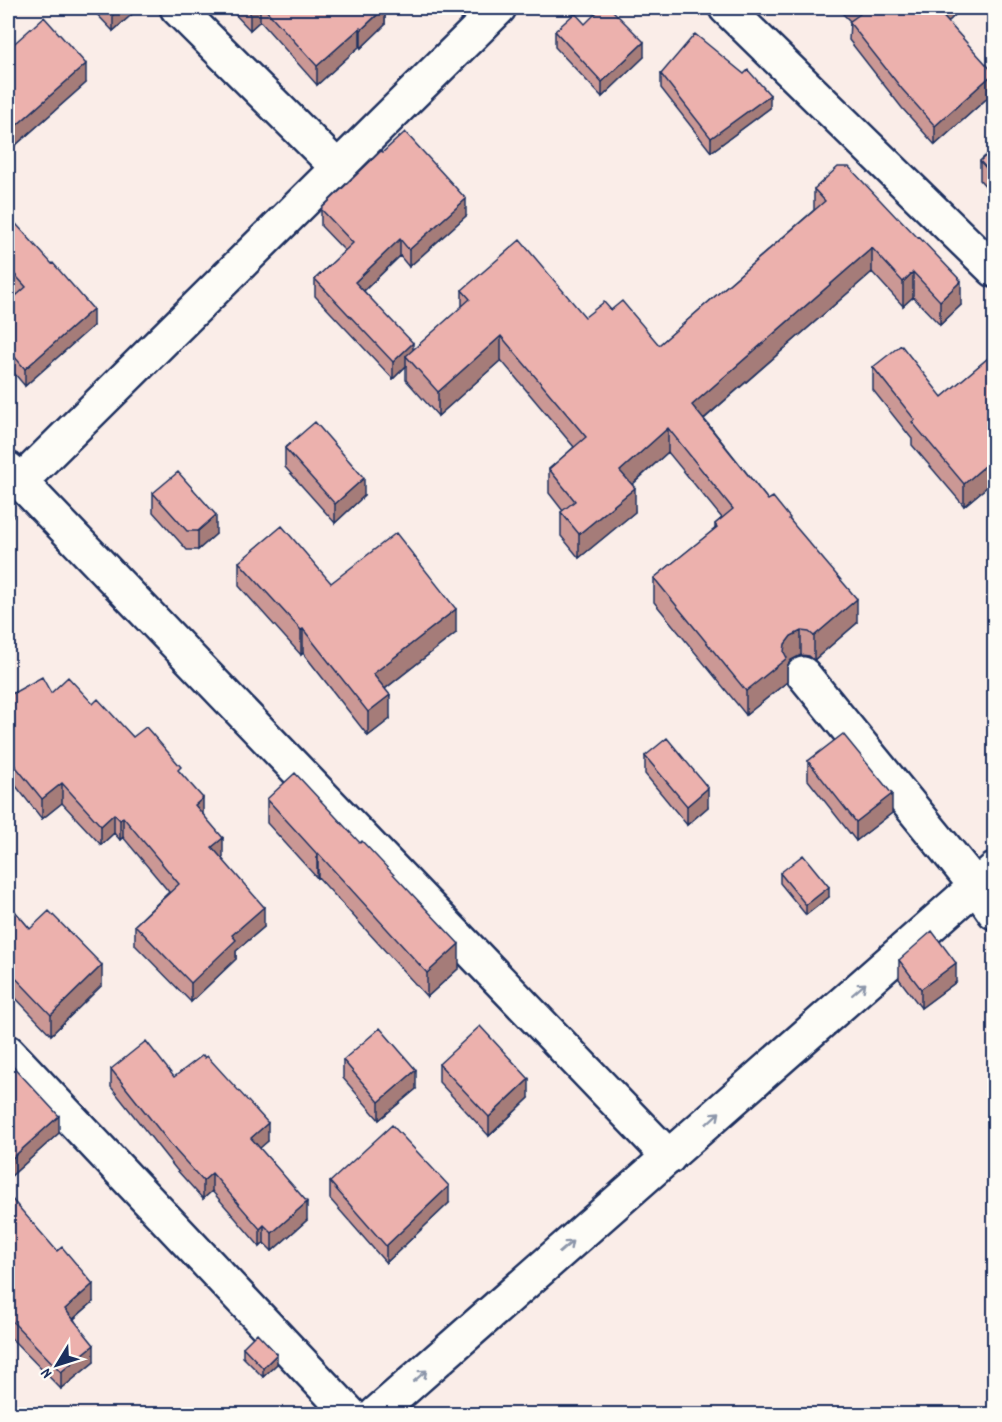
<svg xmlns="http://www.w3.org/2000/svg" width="1002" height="1422" viewBox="0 0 1002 1422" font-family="Dekko,sans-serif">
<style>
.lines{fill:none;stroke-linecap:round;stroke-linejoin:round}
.minor-casing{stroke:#1b2f5e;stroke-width:38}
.primary-casing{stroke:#1b2f5e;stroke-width:38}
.minor{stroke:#fdfcf7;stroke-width:33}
.primary{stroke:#fdfcf7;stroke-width:33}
.wall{fill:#cb9895;stroke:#1b2f5e;stroke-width:1.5}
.shaded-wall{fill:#a57c79;stroke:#1b2f5e;stroke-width:1.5}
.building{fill:#ecb1ad;stroke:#1b2f5e;stroke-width:1.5}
.oneway{stroke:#8c96aa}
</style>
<rect width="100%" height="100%" fill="#faede8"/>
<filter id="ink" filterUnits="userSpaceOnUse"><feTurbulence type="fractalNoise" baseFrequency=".0167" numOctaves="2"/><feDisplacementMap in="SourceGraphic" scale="12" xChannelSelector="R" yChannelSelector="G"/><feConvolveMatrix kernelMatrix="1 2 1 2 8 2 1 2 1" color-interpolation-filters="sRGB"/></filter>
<g filter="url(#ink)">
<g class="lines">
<defs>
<path id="minor" d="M177 8 337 167
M726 8 994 270
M8 469 669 1157
M20 482 499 8
M803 674 976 886 994 912
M8 1052 350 1414"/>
<path id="primary" d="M376 1414 994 870"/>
</defs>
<use href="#minor" class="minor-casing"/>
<use href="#primary" class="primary-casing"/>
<use href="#minor" class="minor"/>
<use href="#primary" class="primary"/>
</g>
<path class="wall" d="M91 8H138V9L113 31Z
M229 8H385V25L361 48 360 46 317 85 260 21 250 30Z
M837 8H962L948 22 994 92 935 145 902 108 849 40 850 21Z
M585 24 644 57 602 97 555 47V31Z
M8 49 86 83 9 151 8 150Z
M661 74 770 108 711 152 661 88Z
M994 148V196L980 180V161Z
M814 189 961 305 940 325 913 297 903 306 872 272 704 419 768 500 790 520 857 623 814 660 809 656 801 655 791 660 787 666V682L746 715 654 602V578L715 529V524L722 518 668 452 632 485 635 512 579 558 561 536V512L563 511 549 493V469L574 447 501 360 438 416 406 380V366L393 379 315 296V279L345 251 321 226V209L466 216 409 267 400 256 364 291 413 350 462 307V290L585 317 611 310 659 345 814 210Z
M8 215 93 326 25 386 8 366V303L17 295 8 284Z
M994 353V481L964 506 912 445V439L873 390V367L942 397Z
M285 448 364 496 335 523 285 467Z
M153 493 216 534 198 550H187L153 512Z
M239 562 331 583 456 633 385 689 390 719 368 736 303 653 301 655 239 586Z
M51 693 93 704 133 737 181 773 203 814 223 857 222 859 264 927 236 951V959L191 1002 135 945V925L169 892 123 837 120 840 114 833 101 845 62 803 42 819 8 776V696Z
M645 756 708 807 687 825 645 774Z
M808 761 892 813 856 841 808 780Z
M267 799 459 968 427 997 318 877 317 878 267 823Z
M780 873 829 897 806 915 780 883Z
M8 903 30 929 102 985 51 1035 8 990Z
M899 960 956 982 921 1008 899 979Z
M343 1060 416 1089 379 1120 343 1078Z
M8 1061 59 1133 10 1177 8 1175Z
M439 1064 529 1098 489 1136 439 1082Z
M111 1069 174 1077 268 1141 259 1148 307 1220 272 1251 264 1243 260 1247 212 1191 203 1199 176 1169 111 1087Z
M330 1182 449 1203 386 1263 330 1199Z
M8 1199 93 1302 74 1319 94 1362 61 1389 8 1335Z
M243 1347 277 1364 263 1377 243 1357Z"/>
<path class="shaded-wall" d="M119 8H138V9L113 31V12Z
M255 8H260V21L250 30V12Z
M385 8V25L361 48V30Z
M944 8H962L939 31V12Z
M360 28V46L317 85V66Z
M644 42V57L602 97V82Z
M86 64V83L9 151V132Z
M994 73V92L935 145V126Z
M770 95V108L711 152V138Z
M466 199V216L409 267V250Z
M400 239V256L355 299V282Z
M872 248V272L692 429V405Z
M913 272V297L903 306V282Z
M961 281V305L940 325V301Z
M93 309V326L25 386V369Z
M501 336V360L438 416V392Z
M413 343V360L406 356V366L393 379V362Z
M668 428V452L620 495V471Z
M994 458V481L964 506V484Z
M364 478V496L335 523V504Z
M635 488V512L579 558V534Z
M13 507V517L8 521V512Z
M216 515V534L198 550V531Z
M857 599V623L814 660V636Z
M456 609V633L373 698V674Z
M303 629V653L301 655V630Z
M801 631V655L791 660 787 666V682L746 715V691L785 644 791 636Z
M390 695V719L368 736V712Z
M62 783V803L42 819V799Z
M708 788V807L687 825V806Z
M892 794V813L856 841V822Z
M203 798V818L195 805Z
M114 814V833L101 845V826Z
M123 817V837L120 840V820Z
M223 838V857L212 867V847Z
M318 853V877L317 878V854Z
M829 887V897L806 915V905Z
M264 907V927L236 951V959L191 1002V983L232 935Z
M459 944V968L427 997V973Z
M956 963V982L921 1008V989Z
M102 965V985L51 1035V1015Z
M416 1070V1089L379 1120V1102Z
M529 1079V1098L489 1136V1117Z
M59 1116V1133L10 1177V1160Z
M268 1123V1141L251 1156V1138Z
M212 1173V1191L203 1199V1181Z
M449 1186V1203L386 1263V1246Z
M307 1202V1220L272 1251V1233Z
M264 1225V1243L260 1247V1229Z
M93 1284V1302L65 1326V1309Z
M94 1345V1362L61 1389V1372Z
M277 1354V1364L263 1377V1368Z"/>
<path class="building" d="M109 8H119L113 12Z
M246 8H255L250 12Z
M264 8H384L361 30 360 28 317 66Z
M601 8H610L644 42 602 82 555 31 575 13 585 24Z
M854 8H944L939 12 994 73 935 126 902 89 849 22 860 14Z
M44 17 86 64 9 132 8 131V49Z
M695 34 744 74 748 70 770 95 711 138 661 74Z
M405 132 466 199 409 250 400 239 355 282 413 343 393 362 315 279 353 243 321 209 381 151 383 152Z
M994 148V177L980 161Z
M838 167H849L897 218 898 217 918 238 919 237 961 281 940 301 913 272 903 282 872 248 692 405 768 500 773 497 790 518 789 519 857 599 814 636 809 632 801 631 791 636 785 644 784 652 787 658 746 691 654 578 717 527 715 524 733 509 668 428 620 471 635 488 579 534 561 512 575 501 549 469 586 437 501 336 438 392 406 356 470 299 462 290 520 240 585 317 604 302 611 310 622 301 659 345 825 201 814 189Z
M8 215 52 264 53 263 93 309 25 369 8 349V303L26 287 8 267Z
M901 345 942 397 994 353V458L964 484 912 422 915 420 873 367Z
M315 422 364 478 335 504 285 448Z
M178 472 216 515 198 531H187L153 493Z
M8 501 13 507 8 512Z
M282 526 331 583 396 533 456 609 373 674 390 695 368 712 303 629 301 630 239 562Z
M42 677 51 693 68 677 93 704 98 699 133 737 146 727 181 767 178 770 203 798 195 805 223 838 212 847 264 907 232 935 236 940 191 983 135 925 179 884 123 817 120 820 114 814 101 826 62 783 42 799 8 757V696Z
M843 734 892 794 856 822 808 761Z
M667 738 708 788 687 806 645 756Z
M295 773 360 843 362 841 459 944 427 973 318 853 317 854 267 799Z
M803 855 829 887 806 905 780 873Z
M8 903 30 929 49 911 102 965 51 1015 8 970Z
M932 931 956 963 921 989 899 960Z
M480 1026 529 1079 489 1117 439 1064Z
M380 1028 416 1070 379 1102 343 1060Z
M146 1041 174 1077 203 1055 205 1058 207 1056 268 1123 251 1138 307 1202 272 1233 264 1225 260 1229 212 1173 203 1181 176 1151 111 1069Z
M8 1061 59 1116 10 1160 8 1157Z
M392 1125 449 1186 386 1246 330 1182Z
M10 1197 57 1251 62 1247 93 1284 65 1309 94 1345 61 1372 8 1317V1199Z
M257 1333 277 1354 263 1368 243 1347Z"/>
<defs><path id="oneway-shaft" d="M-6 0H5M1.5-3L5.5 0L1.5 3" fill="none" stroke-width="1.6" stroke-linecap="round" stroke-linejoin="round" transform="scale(1.5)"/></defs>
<g class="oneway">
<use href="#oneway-shaft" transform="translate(859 989) rotate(-41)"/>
<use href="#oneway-shaft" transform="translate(713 1118) rotate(-42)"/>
<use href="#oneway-shaft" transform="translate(566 1247) rotate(-41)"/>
<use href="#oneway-shaft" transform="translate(420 1376) rotate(-41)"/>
</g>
</g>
<rect width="1002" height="1422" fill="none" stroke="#fdfcf7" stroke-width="30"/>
<rect x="15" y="15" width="972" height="1392" fill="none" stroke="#1b2f5e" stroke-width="2" filter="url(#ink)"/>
<g transform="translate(57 1365) rotate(232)" stroke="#fdfcf7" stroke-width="4.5" paint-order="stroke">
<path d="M0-4.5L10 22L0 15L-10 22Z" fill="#1b2f5e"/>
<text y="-9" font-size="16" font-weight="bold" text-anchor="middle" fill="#1b2f5e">N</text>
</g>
</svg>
